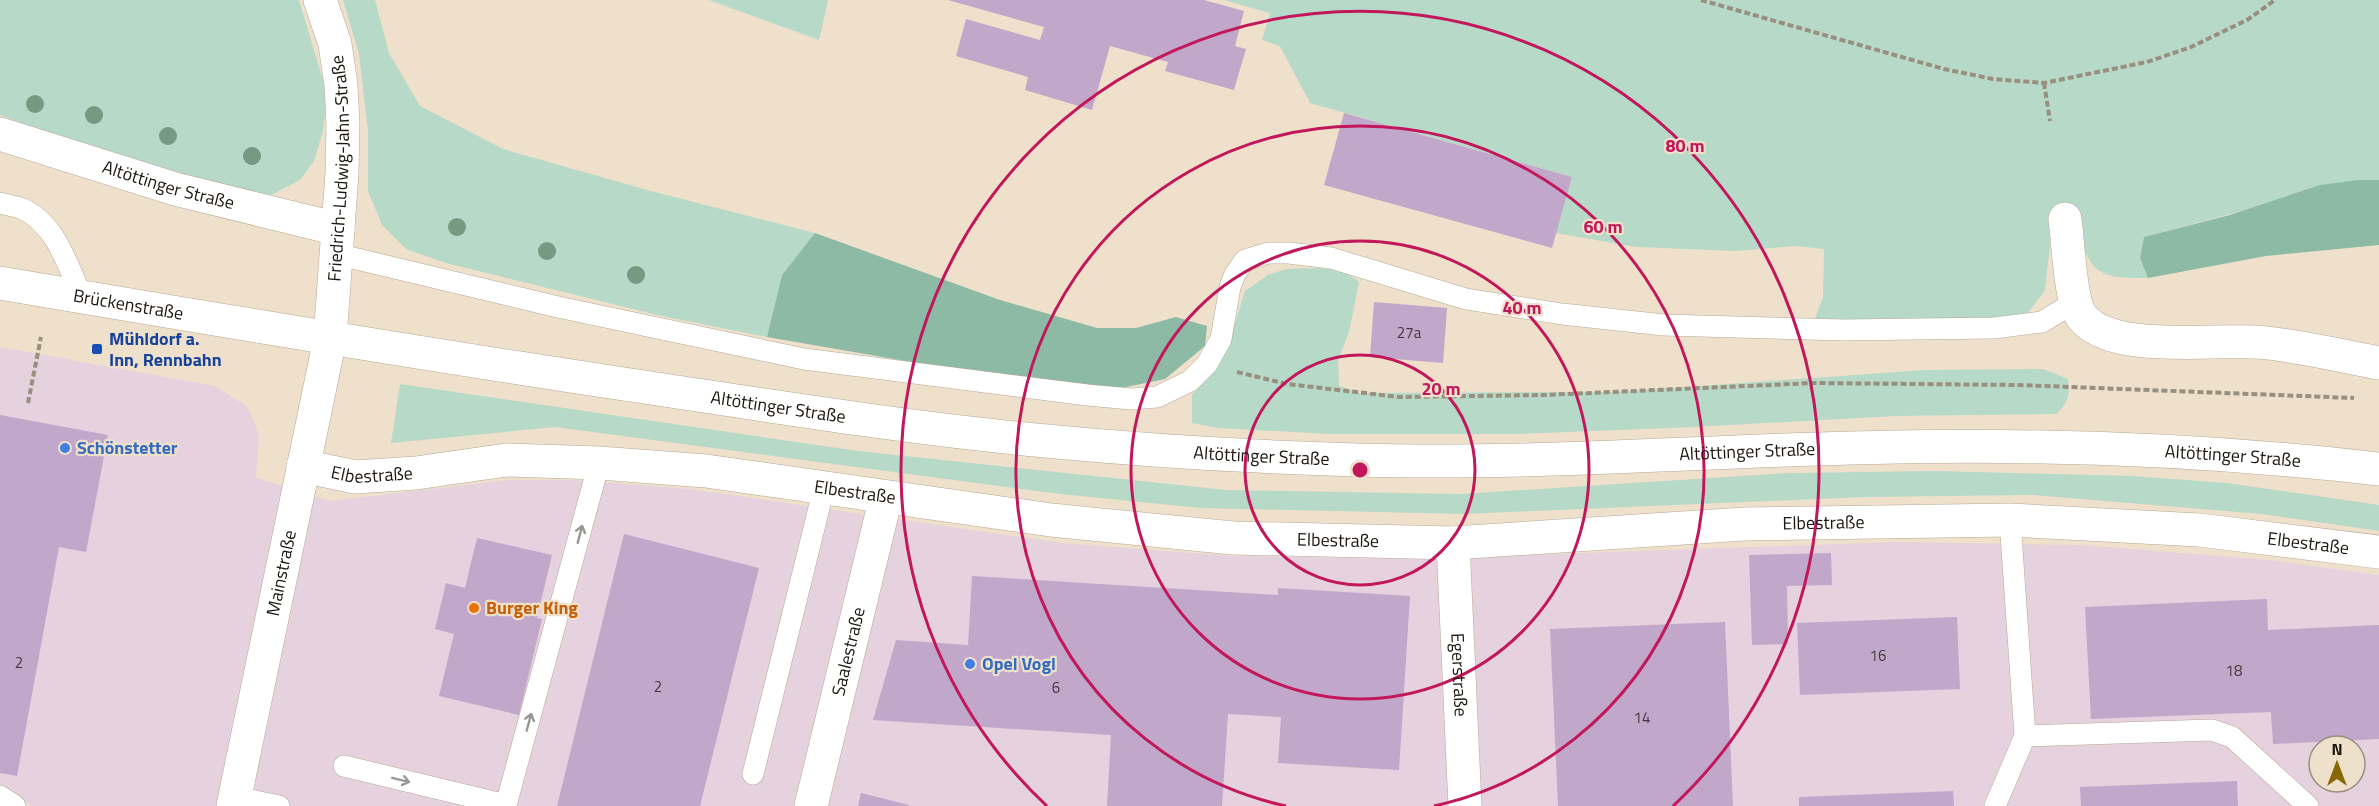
<svg xmlns="http://www.w3.org/2000/svg" width="2379" height="806" viewBox="0 0 2379 806" font-family="'Titillium Web',sans-serif">
<style>
.commercial{fill:#e6d1df;fill-rule:evenodd}
.green{fill:#b7d9c8}
.forest{fill:#8dbaa4}
.building{fill:#c1a7ca}
.lines{fill:none;stroke-linecap:round;stroke-linejoin:round}
.service-casing{stroke:#b6a996;stroke-width:22}
.minor-casing{stroke:#b6a996;stroke-width:34}
.secondary-casing{stroke:#b6a996;stroke-width:34}
.path{stroke:#998f7f;stroke-width:4;stroke-dasharray:6 3;stroke-linecap:butt}
.service{stroke:#fff;stroke-width:21}
.minor{stroke:#fff;stroke-width:33}
.secondary{stroke:#fff;stroke-width:33}
.tree{fill:#749a81}
.oneway{stroke:#989693}
.ring{fill:none;stroke:#c2185b;stroke-width:3}
.transit-dot{fill:#1a4fb4;stroke:#eee0cb;stroke-width:2}
.shop-dot{fill:#3f7fe0;stroke:#eee0cb;stroke-width:2}
.food-dot{fill:#e8710a;stroke:#eee0cb;stroke-width:2}
.labels{text-anchor:middle;stroke-width:4.5;stroke-linejoin:round;paint-order:stroke}
.number-label{font-size:15px;fill:#443a3e}
.street-label{font-size:18px;fill:#1b160f;stroke:#eee0cb}
.transit-label{font-size:18px;font-weight:bold;fill:#164399;stroke:#eee0cb;text-anchor:start}
.shop-label{font-size:18px;font-weight:bold;fill:#366cbe;stroke:#eee0cb;text-anchor:start}
.food-label{font-size:18px;font-weight:bold;fill:#c56008;stroke:#eee0cb;text-anchor:start}
.centre{fill:#c2185b;stroke:#eee0cb;stroke-width:3}
.ring-label{font-size:18px;text-anchor:middle;font-weight:bold;fill:#c2185b;stroke:#eee0cb;stroke-width:4.5;stroke-linejoin:round;paint-order:stroke}
</style>
<rect width="100%" height="100%" fill="#eee0cb"/>
<path class="commercial" d="M0 347 215 386 246 406 253 419 259 436 256 478 330 501 508 480H574L689 489 1062 543 1233 556 1413 559 1895 542 2081 545 2269 560 2379 575V806H32L0 786ZM2319 746H2355V782H2319Z"/>
<path class="green" d="M0 0H299L327 94 323 131 314 161 300 180 271 195 225 190 42 131 0 115Z
M343 0H375L389 53 420 106 503 149 647 190 815 233 782 275 767 337 657 315 446 263 406 249 382 225 368 191V131L359 54Z
M709 0H828L819 40Z
M1224 0H2379V180H2358L2144 237 2140 258 2148 278C2093 279 2088 271 2077 218L2049 219 2050 246 2045 290 2028 313 1991 318 1814 321 1823 297 1824 249 1796 246 1736 251 1636 247 1556 233 1572 177 1310 103 1280 46 1262 40 1270 13Z
M1286 269C1310 269 1340 264 1359 282L1349 332 1338 360 1339 386 1359 393 1615 392 1925 370 2043 369 2068 379C2070 396 2068 403 2056 414L1896 416 1694 427 1517 434H1330L1218 428 1192 423V395L1230 340 1245 291 1268 275Z
M400 384 858 451 1226 490 1460 494 1789 473 1935 471 2132 476 2227 483 2379 505V531L2262 514 2033 495 1864 497 1464 514 1200 508 1060 494 555 427 391 443Z"/>
<path class="forest" d="M2358 180H2379V245L2266 256 2148 278 2140 258 2144 237 2230 215 2320 185Z
M815 233 1000 300 1097 328H1136L1176 317 1207 326 1205 346 1165 379 1121 388 969 372 767 337 782 275Z"/>
<path class="building" d="M948 0H1204L1244 11 1235 46 1246 49 1234 90 1165 71 1168 62 1110 46 1092 110 1025 90 1028 77 956 56 966 19 1040 40 1044 27Z
M1344 113 1572 177 1552 248 1324 185Z
M1374 302 1447 308 1443 363 1370 357Z
M0 415 108 435 86 552 59 547 17 776 0 773Z
M624 534 759 568 700 806H557Z
M477 538 552 555 537 618 542 619 519 715 439 696 454 634 435 629 446 583 465 588Z
M1831 553 1832 585 1787 586 1788 644 1752 645 1749 555Z
M972 576 1278 595V588L1410 596 1399 770 1278 763 1281 717 1228 714 1222 806H1107L1111 735 873 720 896 640 968 645Z
M2267 599 2268 630 2379 625V739L2273 744 2271 712 2091 719 2085 607Z
M1957 617 1960 689 1800 695 1797 623Z
M1725 622 1733 806H1558L1550 629Z
M2237 781 2238 806H2081L2080 787Z
M1953 791 1954 806H1799V797Z
M861 793 909 805V806H858Z"/>
<g class="lines">
<defs>
<path id="service" d="M0 203C7 205 16 206 23 209 56 224 68 267 82 297
M336 254 558 307 804 359 1087 395 1131 399 1157 397 1190 381 1207 364 1221 339 1230 287 1235 274 1245 260 1268 253H1289L1331 258 1466 299 1562 314 1664 325 1843 330 1994 328 2042 322 2075 302
M2025 736 2212 730 2232 737 2308 806
M344 766 506 805 599 463
M753 774 824 488
M0 796 15 806
M235 797 279 806
M1995 806 2025 736 2010 520"/>
<g id="minor">
<path id="s1" d="M0 134 175 189 338 229"/>
<path d="M2065 219C2068 239 2070 303 2082 317 2113 356 2219 337 2267 343 2304 347 2342 356 2379 363"/>
<path id="s2" d="M303 466 355 477 416 473 506 460 599 463 706 471 1051 520 1233 538 1453 543 1744 524 2010 520 2199 530 2379 552"/>
<path id="s3" d="M1453 543 1465 806"/>
<path id="s4" d="M233 806 330 339 342 173 343 124 341 85 335 44 320 0"/>
<path id="s5" d="M811 806 886 497"/>
</g>
<g id="secondary">
<path id="s6" d="M0 283C206 318 411 352 617 383 760 404 903 428 1046 441 1150 451 1254 457 1358 460 1522 465 1687 452 1851 448 2027 443 2204 449 2379 469"/>
</g>
</defs>
<use href="#service" class="service-casing"/>
<use href="#minor" class="minor-casing"/>
<use href="#secondary" class="secondary-casing"/>
<path class="path" d="M1701 0 1944 69 1993 79 2044 83 2147 62 2191 47 2247 20 2275 0
M2044 83 2050 121
M1237 372 1287 384 1399 397 1544 395 1814 383 2019 385 2354 398
M28 403 41 337"/>
<use href="#service" class="service"/>
<use href="#minor" class="minor"/>
<use href="#secondary" class="secondary"/>
</g>
<g class="tree">
<circle cx="35" cy="104" r="9"/>
<circle cx="94" cy="115" r="9"/>
<circle cx="168" cy="136" r="9"/>
<circle cx="252" cy="156" r="9"/>
<circle cx="457" cy="227" r="9"/>
<circle cx="547" cy="251" r="9"/>
<circle cx="636" cy="275" r="9"/>
</g>
<defs><path id="oneway-shaft" d="M-6 0H5M1.5-3L5.5 0L1.5 3" fill="none" stroke-width="1.6" stroke-linecap="round" stroke-linejoin="round" transform="scale(1.5)"/></defs>
<g class="oneway">
<use href="#oneway-shaft" transform="translate(580 534) rotate(-75)"/>
<use href="#oneway-shaft" transform="translate(529 722) rotate(-75)"/>
<use href="#oneway-shaft" transform="translate(401 780) rotate(14)"/>
</g>
<g class="ring">
<circle cx="1360" cy="470" r="115"/>
<circle cx="1360" cy="470" r="229"/>
<path d="M1286 806A344 344 0 1 1 1434 806"/>
<path d="M1047 806A459 459 0 1 1 1673 806"/>
</g>
<rect class="transit-dot" x="91" y="343" width="12" height="12" rx="3"/>
<g class="shop-dot">
<circle cx="65" cy="448" r="6"/>
<circle cx="970" cy="664" r="6"/>
</g>
<circle class="food-dot" cx="474" cy="608" r="6"/>
<g class="labels">
<g class="number-label">
<text x="1409" y="338">27a</text>
<text x="1878" y="661">16</text>
<text x="19" y="668">2</text>
<text x="2234" y="676">18</text>
<text x="658" y="692">2</text>
<text x="1056" y="693">6</text>
<text x="1642" y="723">14</text>
</g>
<g class="street-label">
<text dy="6" stroke="none"><textPath href="#s4" startOffset="648">Friedrich-Ludwig-Jahn-Straße</textPath></text>
<text dy="6" stroke="none"><textPath href="#s1" startOffset="176">Altöttinger Straße</textPath></text>
<text dy="6" stroke="none"><textPath href="#s6" startOffset="130">Brückenstraße</textPath></text>
<text dy="6" stroke="none"><textPath href="#s6" startOffset="788">Altöttinger Straße</textPath></text>
<text dy="6" stroke="none"><textPath href="#s6" startOffset="1760">Altöttinger Straße</textPath></text>
<text dy="6" stroke="none"><textPath href="#s6" startOffset="1274">Altöttinger Straße</textPath></text>
<text dy="6" stroke="none"><textPath href="#s6" startOffset="2246">Altöttinger Straße</textPath></text>
<text dy="6" stroke="none"><textPath href="#s2" startOffset="70">Elbestraße</textPath></text>
<text dy="6" stroke="none"><textPath href="#s2" startOffset="556">Elbestraße</textPath></text>
<text dy="6" stroke="none"><textPath href="#s2" startOffset="1528">Elbestraße</textPath></text>
<text dy="6" stroke="none"><textPath href="#s2" startOffset="1042">Elbestraße</textPath></text>
<text dy="6" stroke="none"><textPath href="#s2" startOffset="2014">Elbestraße</textPath></text>
<text dy="6" stroke="none"><textPath href="#s4" startOffset="238">Mainstraße</textPath></text>
<text dy="6" stroke="none"><textPath href="#s5" startOffset="159">Saalestraße</textPath></text>
<text dy="6" stroke="none"><textPath href="#s3" startOffset="132">Egerstraße</textPath></text>
</g>
<g class="transit-label">
<text x="109" y="345">Mühldorf a.<tspan x="109" dy="21">Inn, Rennbahn</tspan></text>
</g>
<g class="shop-label">
<text x="77" y="454">Schönstetter</text>
<text x="982" y="670">Opel Vogl</text>
</g>
<g class="food-label">
<text x="486" y="614">Burger King</text>
</g>
</g>
<circle cx="1360" cy="470" r="9" class="centre"/>
<g class="ring-label">
<text x="1685" y="152">80 m</text>
<text x="1603" y="233">60 m</text>
<text x="1522" y="314">40 m</text>
<text x="1441" y="395">20 m</text>
</g>
<g transform="translate(2337 764)"><circle r="28" fill="#eee0cb" stroke="#9a8f80" stroke-width="1.5"/>
<path d="M0-4.5L10 22L0 15L-10 22Z" fill="#896704"/>
<text y="-9" font-size="16" font-weight="bold" text-anchor="middle" fill="#1b160f">N</text>
</g>
</svg>
